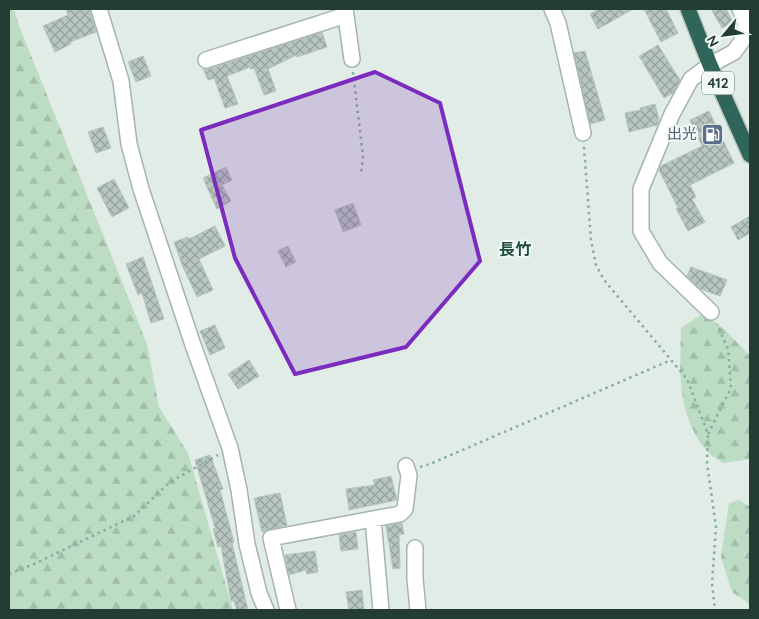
<svg xmlns="http://www.w3.org/2000/svg" width="759" height="619" viewBox="0 0 759 619" font-family="Quicksand,'Noto Sans JP',sans-serif">
<style>
.forest{fill:url(#forest-firs)}
.building{fill:url(#building-cross-hatch);stroke:#b5c5be}
.lines{fill:none;stroke-linecap:round;stroke-linejoin:round}
.minor-casing{stroke:#a5b4ae;stroke-width:18}
.highway-casing{stroke:#c1c8c6;stroke-width:18}
.path{stroke:#84ae9f;stroke-width:2.5;stroke-dasharray:2.5 4;stroke-linecap:butt}
.minor{stroke:#fff;stroke-width:15}
.highway{stroke:#306659;stroke-width:15}
.marked{fill:#7b2cbf;fill-opacity:0.2;stroke:#7b2cbf;stroke-width:4;stroke-linejoin:round}
.labels{text-anchor:middle;stroke-width:4;stroke-linejoin:round;paint-order:stroke}
.shield{fill:#f2f8f5;stroke:#61746e;stroke-width:1}
.shield-label{font-size:14px;font-weight:bold;fill:#233c34}
.service-label{font-size:15px;fill:#4e5e75;stroke:#f2f8f5;text-anchor:end}
.neighbourhood-label{font-size:16px;font-weight:bold;fill:#204d40;stroke:#f2f8f5}
</style>
<defs>
<pattern id="forest-firs" width="22" height="20" patternUnits="userSpaceOnUse" patternTransform="scale(1.25)"><rect width="22" height="20" fill="#bcdcc3"/><path d="M5 1l3.5 6h-7zM16 11l3.5 6h-7z" fill="#a1bea8"/></pattern>
<pattern id="building-cross-hatch" width="8" height="8" patternUnits="userSpaceOnUse" patternTransform="scale(1.25)"><rect width="8" height="8" fill="#b8c6c0"/><path d="M0 0l8 8M0 8l8-8" fill="none" stroke="#95a29d"/></pattern>
</defs>
<rect width="100%" height="100%" fill="#e2ece7"/>
<path class="forest" d="M9 9H14L18 23 147 344 159 407 188 453 233 610H9Z
M704 313 726 331 750 356V459L723 463C718 459 711 456 707 451 676 414 680 373 681 328Z
M739 500 750 507V604L732 592 721 557 729 503Z"/>
<path class="building" d="M66 9H89L96 32 70 42 71 44 55 52 43 26 68 15Z
M599 9H633L598 29 590 14Z
M644 9H666L678 33 661 42Z
M711 9H726L733 22 722 28Z
M322 32 327 47 297 57 296 55 268 69 276 91 264 95 254 68 251 69 250 67 227 76 238 104 225 108 214 78 208 80 203 69H209Z
M658 45 680 80 673 93 664 98 639 56Z
M585 51 605 120 590 124 574 53Z
M143 56 151 76 136 82 128 62Z
M655 104 659 120 657 125 629 132 625 113 641 110 640 108Z
M709 111 734 163 690 185 696 197 692 199 705 222 688 231 676 209 678 208 659 170 661 166 702 146 690 120Z
M103 127 111 148 96 153 88 132Z
M226 167 232 180 222 185 231 201 217 209 203 178Z
M114 179 129 208 112 217 97 188Z
M353 203 361 225 343 232 335 210Z
M750 216V233L738 240 731 227Z
M215 226 225 246 199 259 213 290 197 297 183 267 174 242 188 237 189 239Z
M288 246 296 262 286 267 278 251Z
M143 257 164 319 151 323 142 293 138 295 126 264Z
M691 267 727 280 720 296 700 289 687 276Z
M215 325 225 348 210 355 200 331Z
M249 360 259 376 238 389 228 374Z
M210 455 223 489 220 490 234 542 232 543 248 610H237L234 601H231L221 546 218 547 213 529 215 528 195 460Z
M391 476 397 500 349 510 346 489 375 485 373 480Z
M280 493 287 525 262 532 254 498Z
M402 523 404 534 399 535 400 568 393 569 386 526Z
M356 532 358 549 341 551 339 535Z
M315 551 318 572 307 574 306 570 289 575 285 555Z
M362 590 364 610H349L346 592Z"/>
<g class="lines">
<defs>
<path id="minor" d="M99 9 121 81 129 144 141 189 193 345 230 448 239 490 247 544 259 593 266 610
M345 9 352 59
M552 9 558 23 583 133
M206 60 346 15
M711 312 660 263 641 231V189L672 114 691 79 710 65 734 52 742 41 746 22 740 9
M373 519 381 610
M415 548V579L418 610
M288 610 271 538 400 514 405 509 409 475 406 466"/>
<path id="highway" d="M688 9 710 65 750 155"/>
</defs>
<use href="#minor" class="minor-casing"/>
<use href="#highway" class="highway-casing"/>
<path class="path" d="M353 72 363 156 361 175
M584 147 591 240 596 265 604 280 687 379 708 434 707 463 716 527 712 583 715 610
M708 434 731 388 728 349 717 324
M420 467 430 464 671 360
M9 574 34 564 134 516 170 482 218 455"/>
<use href="#minor" class="minor"/>
<use href="#highway" class="highway"/>
</g>
<path class="marked" d="M375 72 440 103 480 261 406 347 295 374 235 258 201 130Z"/>
<defs>
<symbol id="fuel-square" viewBox="-11 -11 22 22"><rect x="-9" y="-9" width="18" height="18" rx="4" fill="#5c6f8a" stroke="#f2f8f5"/><path d="M-5.5-6h7V0h2V4h1.3V-2.5L3-4.5l.8-.8L6-3V5H2.5V1h-1V6h-7ZM-4.2-4.7v3.2H.2V-4.7Z" fill="#fff"/></symbol>
</defs>
<g fill-rule="evenodd">
<use href="#fuel-square" x="700" y="122" width="25" height="25"/>
</g>
<g class="labels">
<rect class="shield" x="702" y="71.5" width="32" height="23" rx="4"/>
<g class="shield-label">
<text x="718" y="88">412</text>
</g>
<g class="service-label">
<text x="697" y="139">出光</text>
</g>
<g class="neighbourhood-label">
<text x="515" y="255">長竹</text>
</g>
</g>
<rect width="759" height="619" fill="none" stroke="#233c34" stroke-width="20"/>
<g transform="translate(724 35) rotate(241)" stroke="#f2f8f5" stroke-width="4" paint-order="stroke">
<path d="M0-4L9 19L0 12L-9 19Z" fill="#233c34"/>
<text y="-8" font-size="14" font-weight="bold" text-anchor="middle" fill="#233c34">N</text>
</g>
</svg>
